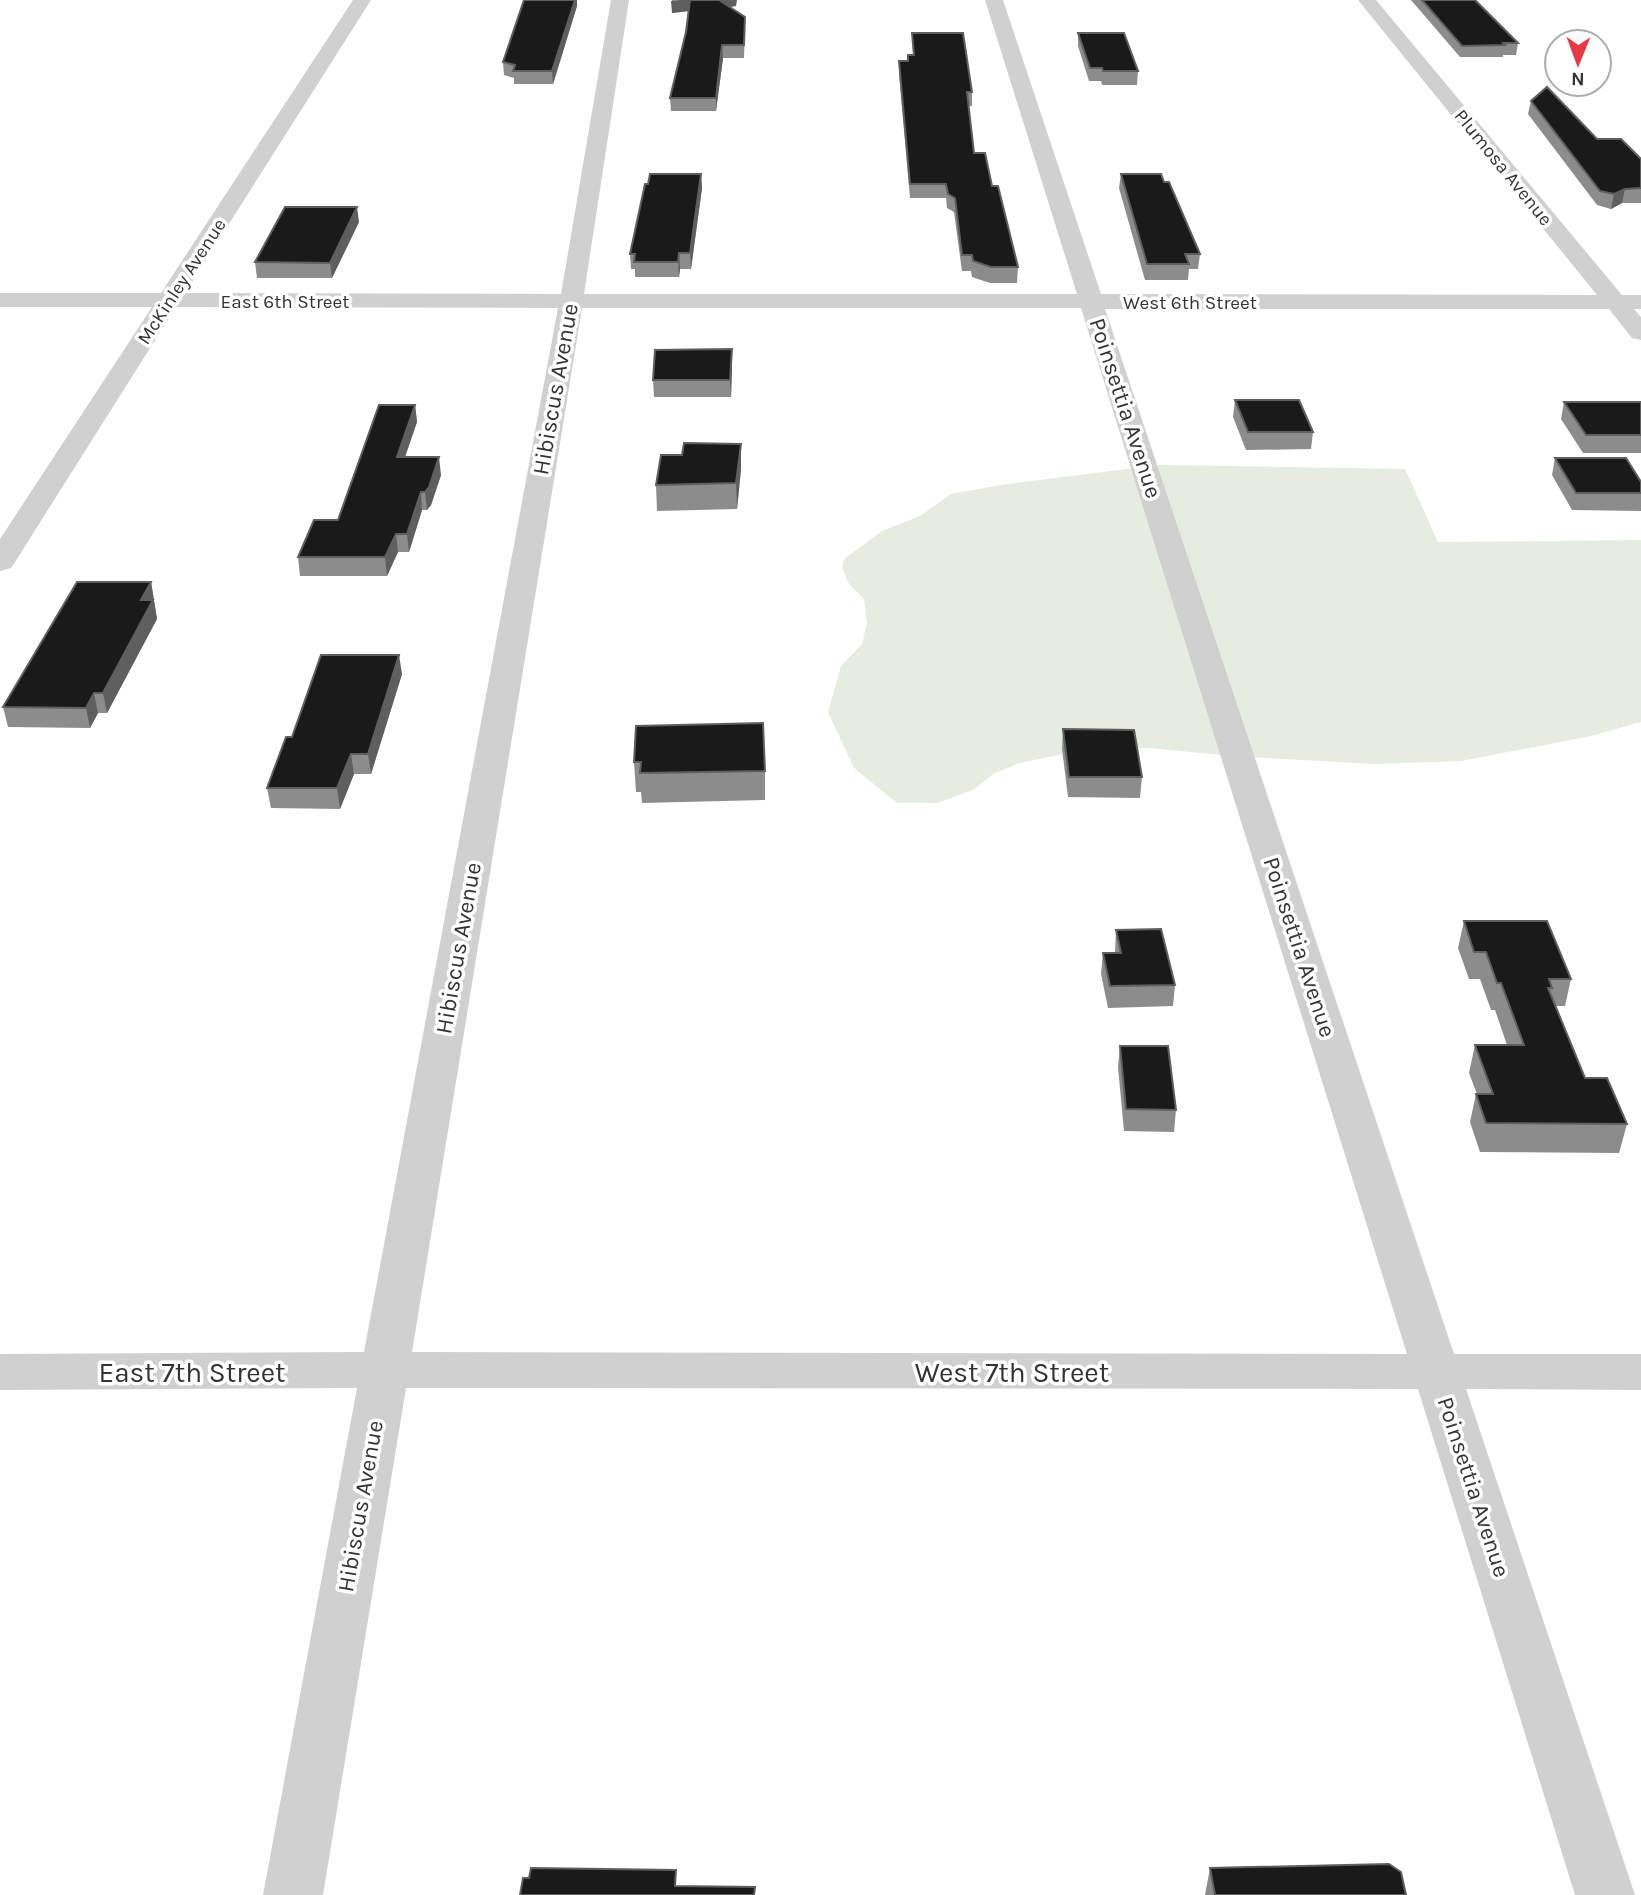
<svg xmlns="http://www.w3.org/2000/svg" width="1641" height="1895" viewBox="0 0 1641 1895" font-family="Karla,sans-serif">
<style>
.green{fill:#e6ecdf}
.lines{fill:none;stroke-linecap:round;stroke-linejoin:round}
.minor{fill:#d0d0d0;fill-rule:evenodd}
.wall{fill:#8c8c8c}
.shaded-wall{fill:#5f5f5f}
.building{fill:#1a1a1a;stroke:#5f5f5f;stroke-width:2}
.labels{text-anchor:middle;stroke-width:7;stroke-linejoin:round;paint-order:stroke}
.far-street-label{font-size:19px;fill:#333;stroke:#fff}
.street-label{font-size:23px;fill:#333;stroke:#fff}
.near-street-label{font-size:28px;fill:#333;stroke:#fff}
</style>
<rect width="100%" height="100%" fill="#fff"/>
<path class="green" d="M1159 465 1405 469 1438 542 1641 540V722L1591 736 1461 761 1375 764 1232 756 1149 748 1087 749 1020 763 993 774 973 790 937 803H897L854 768 828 712 841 666 862 644 867 623 864 599 849 584 842 567 844 559 882 531 920 516 951 494 1007 484Z"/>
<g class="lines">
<path class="minor" d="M353 0H371L185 293 561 294 611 0H629L584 294H1077L985 0H1003L1101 294 1597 295 1358 0H1376L1622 295H1641V309H1634L1641 317V340L1632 338 1609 309H1105L1454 1354H1641V1390L1466 1389 1635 1895H1575L1418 1389 406 1388 323 1895H263L357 1388 0 1390V1354L364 1352 558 308 176 307 15 562 11 568 0 571V539L152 307H0V293H161ZM582 308H1081L1407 1354 412 1352Z"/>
</g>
<path class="wall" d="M524 0H577V6L553 84H514V78L504 75 503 62Z
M672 0 736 6 730 7 745 29 744 58H723L716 111H671L670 98 686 32 688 11 672 13Z
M1411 0H1475L1518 43 1516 55H1503V57H1460Z
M912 33 972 92V106H969L974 153 992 186 1018 267 1017 283H990L972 277 971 271H962L954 212 947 208 946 198H910L899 74V61H908V55H913Z
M1078 33 1138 71 1137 85H1102L1101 81H1089L1078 46Z
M1531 101 1597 139 1641 159V203H1622L1611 209 1597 205 1528 114Z
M701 174 702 188 691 269H680L679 277H635V269H631L630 254 648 184Z
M1121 174 1164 182 1200 254 1198 269H1189L1188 280H1145L1119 188Z
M359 222 332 278H257L255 262Z
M732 349V366L731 397H654L653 380Z
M1235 400 1313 432 1311 449 1246 450 1233 417Z
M1564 402H1641V453H1583L1561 419Z
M415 405 417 422 405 457 441 475 431 505 427 510H422L409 552H398L387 576H300L298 557 338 520Z
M741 444V469L737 509 657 511 656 485 682 455Z
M1555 458 1641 482V511L1572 510 1552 475Z
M151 582 157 619 107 713H98L90 728 8 727 3 707Z
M402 674 371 774H354L340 809 271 808 267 788 292 737Z
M1063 729 1142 777 1140 798 1068 797 1062 749Z
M634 762 765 771V800L642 803 641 792H636Z
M1464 921 1571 979 1565 1006H1556L1585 1078 1627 1124 1619 1153 1480 1152 1470 1122 1476 1094H1477L1469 1073 1475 1045H1507L1495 1010H1491L1480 979H1469L1458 948Z
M1116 930 1175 985 1173 1006 1108 1008 1101 974 1103 953H1115Z
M1120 1046 1176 1110 1174 1132 1124 1131 1118 1067Z
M1210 1868 1406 1895H1205Z"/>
<path class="shaded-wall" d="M575 0H577V6L553 84 552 71Z
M680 0H690V11L672 13 671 1Z
M714 0H737L736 6 714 9Z
M722 45 723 58 716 111V98Z
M701 174 702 188 691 269 690 253Z
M1625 189 1622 203 1611 209 1614 194Z
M357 207 359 222 332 278 330 263Z
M679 253 680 269 679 277 678 262Z
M732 349V366L731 397 730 380Z
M415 405 417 422 399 474 397 457Z
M741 444V469L737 509 736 483Z
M439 457 441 475 431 505 427 510 425 492Z
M421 492 422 510 409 552 407 534Z
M396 534 398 552 387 576 385 557Z
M151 582 157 619 107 713 103 693 141 600Z
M399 655 402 674 371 774 368 754Z
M94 693 98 713 90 728 86 708Z
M351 754 354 774 340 809 337 788Z"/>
<path class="building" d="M524 0H575L552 71H513L515 65 503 62Z
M690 0H719L745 17 744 45H722L716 98H670L686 32Z
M1422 0H1475L1518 43H1503L1505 45 1462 46Z
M912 33H963L972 92H967L974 153H985L992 186H998L1018 267H991L973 261 972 255H962L955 198 948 194 946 184H910L899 61H908V55H914Z
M1078 33H1124L1138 71H1103L1102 68H1090Z
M1547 87 1597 139H1621L1641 159V188L1625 189 1614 194 1600 191 1531 101Z
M650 174H701L690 253H679L678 262H634L635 254H630L645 184H648Z
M1121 174H1161L1164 182H1169L1200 254H1185L1189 264H1147Z
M285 207H357L330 263 255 262Z
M732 349 730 380H653L655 350Z
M1235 400H1299L1313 432H1248Z
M1564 402H1641V435H1586Z
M379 405H415L397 457H439L429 487 425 492H421L407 534H396L385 557H298L314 520H338Z
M684 443 741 444 736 483 656 485 661 455H682Z
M1555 458H1626L1641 482V493H1576Z
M77 582H151L141 600H153L103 693H94L86 708 3 707Z
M321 655H399L368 754H351L337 788H267L286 737H292Z
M763 723 765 771 640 773 641 762H634L636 726Z
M1063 729 1134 730 1142 777H1069Z
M1464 921H1547L1571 979H1549L1552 988H1548L1585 1078H1607L1627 1124 1486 1123 1476 1094H1493L1475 1045H1524L1501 983H1497L1486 952H1474Z
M1161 929 1175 985 1110 986 1103 953H1121L1116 930Z
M1120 1046H1168L1176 1110 1126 1109Z
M1389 1864 1401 1872 1406 1895H1215L1210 1868Z
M531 1868 676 1870 675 1886 755 1887 754 1895H520L523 1878H529Z"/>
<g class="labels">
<g class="far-street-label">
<text transform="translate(1504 167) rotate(51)" y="7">Plumosa Avenue</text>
<text transform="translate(181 281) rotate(-57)" y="7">McKinley Avenue</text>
<text x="285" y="308">East 6th Street</text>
<text x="1190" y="309">West 6th Street</text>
</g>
<g class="street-label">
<text transform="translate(555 389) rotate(-80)" y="8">Hibiscus Avenue</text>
<text transform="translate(1126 408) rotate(72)" y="8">Poinsettia Avenue</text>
<text transform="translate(1300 947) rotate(72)" y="8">Poinsettia Avenue</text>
<text transform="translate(458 948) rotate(-80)" y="8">Hibiscus Avenue</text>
<text transform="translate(1474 1487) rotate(72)" y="8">Poinsettia Avenue</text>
<text transform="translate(360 1506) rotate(-80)" y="8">Hibiscus Avenue</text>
</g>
<g class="near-street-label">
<text x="192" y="1382">East 7th Street</text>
<text x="1012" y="1382">West 7th Street</text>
</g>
</g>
<g transform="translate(1578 63) rotate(181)"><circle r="33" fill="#ffffff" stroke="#adadad" stroke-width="2"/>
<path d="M0-5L12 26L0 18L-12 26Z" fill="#e63946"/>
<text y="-10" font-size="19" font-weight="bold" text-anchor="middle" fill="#333333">N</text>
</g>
</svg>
